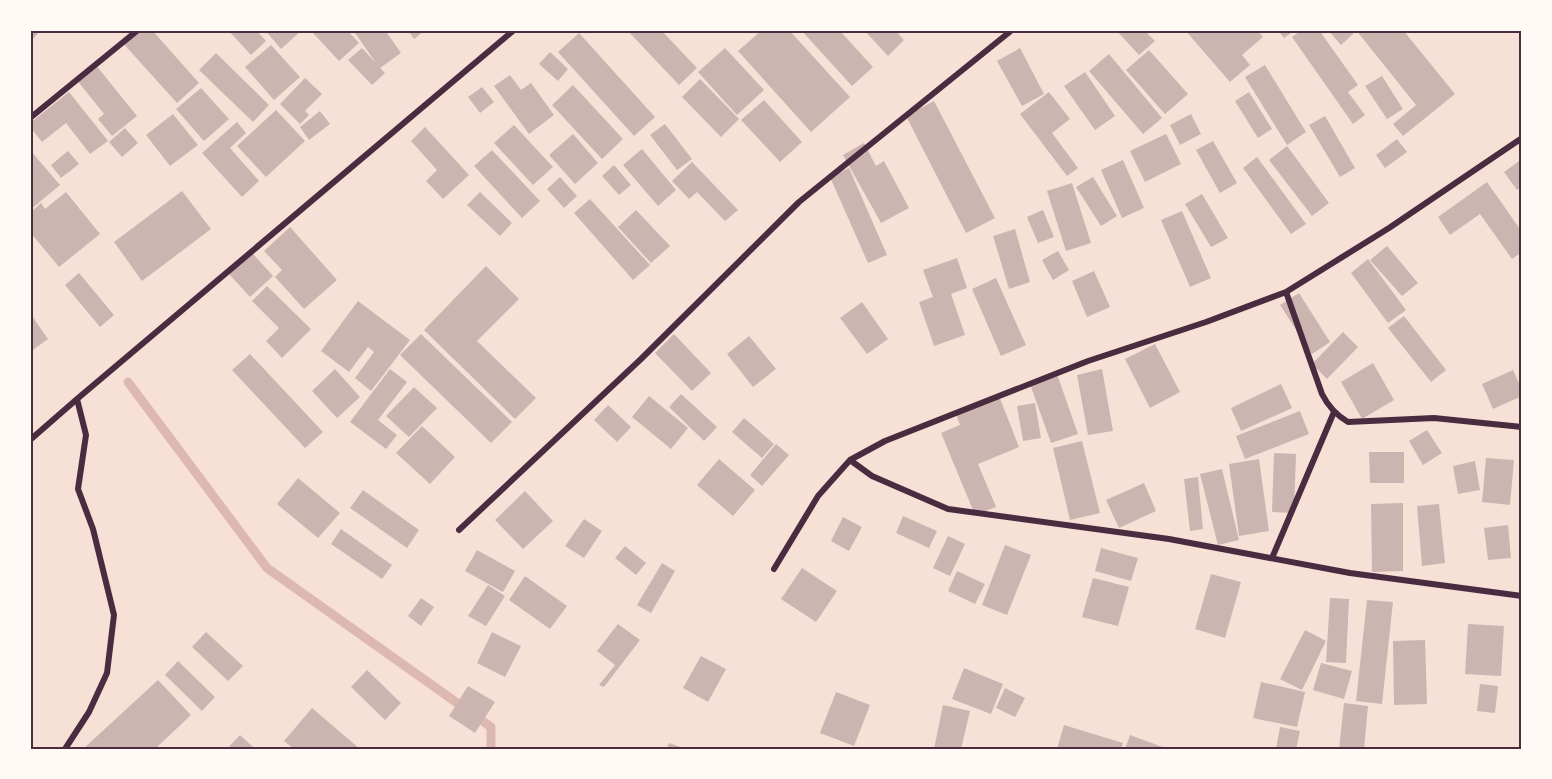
<svg xmlns="http://www.w3.org/2000/svg" width="1552" height="779" viewBox="0 0 1552 779" font-family="'Fira Sans',sans-serif">
<style>
.lines{fill:none;stroke-linecap:round;stroke-linejoin:round}
.stream{stroke:#dcb8b0;stroke-width:9}
.building{fill:#ccb4b1}
.minor{stroke:#4a2c40;stroke-width:6}
.neatline{fill:none;stroke:#4a2c40;stroke-width:2}
</style>
<rect width="100%" height="100%" fill="#f7e1d7"/>
<g class="lines">
<path class="stream" d="M128 382 267 568 491 727V749"/>
</g>
<path class="building" d="M30 30H41L30 42Z
M133 30H152L199 83 177 103 121 41Z
M228 30H256L266 41 251 55Z
M265 30H302L281 49Z
M316 30H347L359 43 339 61 313 33Z
M353 30H385L401 53 380 68 385 73 372 85 348 60 362 48 376 63Z
M408 30H425L414 39Z
M627 30H661L697 68 679 85Z
M762 30H789L850 97 811 132 738 51Z
M801 30H839L873 67 852 86Z
M864 30H895L904 40 888 56Z
M1116 30H1144L1155 41 1139 55Z
M1185 30H1257L1263 37 1242 55 1250 65 1230 82Z
M1278 30H1295L1284 38Z
M1302 30H1319L1358 85 1348 92 1365 115 1353 124 1292 37Z
M1328 30H1351L1354 33 1341 45Z
M1356 30H1403L1455 94 1403 136 1393 124 1416 105Z
M579 33 655 117 634 136 558 52Z
M271 45 300 77 274 100 245 67Z
M725 48 764 90 737 115 698 72Z
M1020 48 1044 94 1022 106 997 61Z
M1149 50 1188 94 1165 114 1126 70Z
M550 52 568 69 558 81 539 64Z
M216 53 269 105 253 122 199 70Z
M1109 54 1162 118 1143 134 1089 71Z
M95 64 137 116 112 136 98 119 104 114 76 79Z
M1265 65 1306 132 1287 145 1245 77Z
M1085 72 1115 116 1095 130 1064 86Z
M510 75 521 90 531 83 554 115 529 134 494 86Z
M1382 76 1403 109 1387 119 1365 86Z
M305 78 322 94 305 111 309 115 300 124 280 104Z
M700 79 739 119 721 137 682 97Z
M573 85 623 139 602 159 552 105Z
M482 87 494 102 480 113 468 97Z
M201 88 229 119 204 141 176 109Z
M69 92 108 141 90 154 66 123 42 142 30 127V123Z
M1049 92 1070 119 1052 133 1078 168 1067 176 1020 114Z
M1249 92 1272 129 1258 138 1235 101Z
M764 100 802 142 780 162 741 120Z
M934 101 995 218 966 233 906 116Z
M276 110 305 141 266 177 237 146Z
M320 111 330 124 309 140 300 127Z
M173 114 198 145 170 166 146 135Z
M1191 114 1201 134 1180 145 1170 125Z
M1325 116 1355 168 1340 177 1309 125Z
M237 122 246 133 230 148 259 181 242 197 202 153Z
M665 124 692 159 677 170 650 135Z
M514 125 553 167 533 185 494 143Z
M425 127 469 175 443 199 426 181 437 170 411 141Z
M125 128 138 143 122 157 109 142Z
M573 134 598 163 575 184 549 155Z
M1166 134 1181 164 1145 182 1130 151Z
M1397 139 1407 152 1385 168 1376 155Z
M1213 141 1237 183 1220 193 1196 150Z
M864 143 876 166 884 161 909 208 881 223 843 155Z
M1287 146 1329 203 1312 216 1269 160Z
M642 149 676 190 658 206 623 165Z
M30 150 60 185 30 210Z
M492 150 540 201 522 218 474 166Z
M68 151 79 164 61 178 51 165Z
M1257 157 1306 224 1291 234 1243 168Z
M1522 159V186L1517 190 1504 172Z
M1123 160 1144 208 1122 218 1101 170Z
M692 162 738 210 725 221 697 192 689 199 672 181Z
M614 165 631 185 619 195 602 176Z
M849 168 887 255 868 263 830 177Z
M560 177 577 196 564 208 547 189Z
M1093 177 1117 216 1101 226 1076 187Z
M1487 182 1522 232V252L1512 259 1480 214 1450 235 1438 217Z
M1072 183 1091 243 1066 251 1047 191Z
M182 191 211 229 142 281 114 242Z
M66 192 100 234 59 267 30 232V213L41 203 45 209Z
M480 192 512 223 500 236 467 205Z
M1202 194 1228 238 1211 247 1185 204Z
M590 199 650 265 633 280 574 213Z
M636 210 670 246 651 263 618 227Z
M1043 210 1054 237 1038 243 1027 217Z
M1182 211 1211 278 1190 287 1161 220Z
M290 227 337 280 304 309 275 277 282 270 264 251Z
M1015 229 1030 282 1009 289 993 236Z
M1387 246 1418 283 1402 296 1370 260Z
M1058 251 1069 270 1053 280 1042 260Z
M253 254 273 276 250 297 229 274Z
M957 258 967 288 951 294 965 335 934 346 919 302 933 297 923 270Z
M1368 259 1406 310 1388 323 1351 273Z
M486 266 519 299 477 341 536 398 515 419 424 330Z
M1094 271 1110 307 1087 317 1072 281Z
M79 273 114 315 100 327 65 285Z
M996 278 1026 345 1001 356 972 289Z
M267 286 311 329 282 358 266 341 279 328 252 301Z
M1299 293 1330 342 1312 354 1280 305Z
M358 301 410 340 371 391 355 378 374 352 368 347 349 372 321 351Z
M862 302 888 339 867 354 840 318Z
M30 313 48 339 30 352Z
M1404 316 1446 370 1431 382 1388 328Z
M1343 332 1358 347 1327 379 1312 364Z
M421 334 512 422 491 443 400 355Z
M674 334 711 373 692 391 655 353Z
M749 336 776 369 753 387 727 354Z
M1155 344 1180 392 1150 408 1125 359Z
M250 354 323 432 305 448 232 370Z
M1373 363 1394 400 1362 419 1341 382Z
M335 369 360 397 337 418 312 391Z
M390 369 407 382 378 420 397 435 386 449 350 422Z
M1102 369 1113 431 1088 435 1077 375Z
M1513 370 1522 390V396L1493 409 1482 384Z
M1057 374 1078 434 1051 443 1030 384Z
M1281 384 1292 408 1241 431 1231 408Z
M414 387 437 408 409 437 386 416Z
M681 394 717 427 704 441 669 407Z
M649 396 688 428 671 449 632 417Z
M999 396 1019 447 978 464 996 507 975 515 941 433 960 425 956 414Z
M1035 403 1041 438 1023 441 1017 406Z
M608 405 631 427 617 442 594 420Z
M1300 411 1309 434 1245 459 1236 436Z
M744 418 774 444 762 458 732 432Z
M422 426 455 457 430 484 396 453Z
M1427 430 1442 453 1423 465 1409 441Z
M1082 441 1100 513 1070 520 1053 448Z
M776 444 789 455 762 486 750 475Z
M1369 452H1404V483H1370Z
M1274 453 1296 454 1294 513 1272 512Z
M1486 458 1514 460 1510 505 1482 502Z
M719 459 755 490 733 516 697 485Z
M1259 459 1269 531 1239 536 1229 464Z
M1475 461 1480 490 1458 494 1453 466Z
M1222 469 1239 540 1218 545 1200 474Z
M1198 477 1203 529 1190 531 1184 479Z
M298 478 340 513 318 538 277 504Z
M1144 483 1156 511 1119 528 1106 500Z
M363 490 419 530 407 548 350 508Z
M525 491 553 521 523 549 495 520Z
M1403 503V571L1372 572 1371 504Z
M1439 504 1445 563 1422 566 1417 506Z
M903 516 937 531 929 548 896 533Z
M843 517 862 527 849 551 831 541Z
M584 519 602 531 584 558 565 546Z
M1508 525 1511 558 1488 560 1484 528Z
M341 529 392 565 382 579 331 544Z
M948 536 965 544 950 576 933 568Z
M1005 545 1031 555 1007 615 982 605Z
M625 546 646 563 636 575 615 558Z
M1101 548 1138 558 1131 581 1095 571Z
M477 550 515 571 503 592 465 571Z
M662 563 675 571 651 613 637 605Z
M802 568 837 591 816 622 781 599Z
M957 571 985 584 975 604 948 591Z
M1211 574 1241 582 1225 638 1195 629Z
M525 576 567 606 550 629 509 600Z
M1093 578 1129 587 1118 626 1082 617Z
M488 585 505 596 486 626 468 616Z
M421 598 434 607 421 626 408 616Z
M1330 598 1349 599 1346 663 1326 662Z
M1367 600 1393 602 1382 704 1356 701Z
M618 624 640 640 604 687 599 685 615 665 597 651Z
M1468 624 1504 626 1501 676 1465 674Z
M1305 630 1326 641 1302 690 1280 679Z
M206 632 243 666 228 681 192 647Z
M492 632 521 646 505 677 477 663Z
M1425 640 1427 704 1394 705 1393 641Z
M701 656 726 669 708 702 683 688Z
M178 661 215 697 202 711 165 675Z
M1321 663 1352 671 1344 699 1313 690Z
M964 668 1003 684 991 714 952 699Z
M367 670 401 703 385 720 351 687Z
M158 680 191 715 155 749H83Z
M1261 682 1305 692 1297 727 1253 718Z
M1480 684 1498 686 1495 713 1477 711Z
M468 686 495 702 475 733 449 716Z
M1005 688 1025 698 1015 717 996 708Z
M836 692 870 705 854 746 820 733Z
M1344 703 1368 706 1364 749H1339Z
M943 705 970 711 961 749H934Z
M312 708 360 749H294L284 741Z
M1064 725 1123 743 1121 749H1057Z
M1280 727 1300 731 1296 749H1276Z
M240 735 255 749H227Z
M1130 735 1168 749H1125Z
M669 743 686 749H667Z"/>
<g class="lines">
<path class="minor" d="M30 118 138 30
M1286 292 1322 394C1328 406 1336 415 1348 422L1434 418 1522 427
M30 440 77 399 514 30
M850 460 872 476 948 509 1169 539 1350 573 1522 596
M459 530 641 359 799 202 1012 30
M1272 558 1334 412
M774 569 818 496 850 460 885 441 1088 361 1206 322 1286 292 1389 228 1522 138
M65 749 89 712 107 673 114 615 93 529 78 489 86 435 77 399"/>
</g>
<rect width="1552" height="779" fill="none" stroke="#fffaf5" stroke-width="63"/>
<rect x="32" y="32" width="1488" height="716" class="neatline"/>
</svg>
